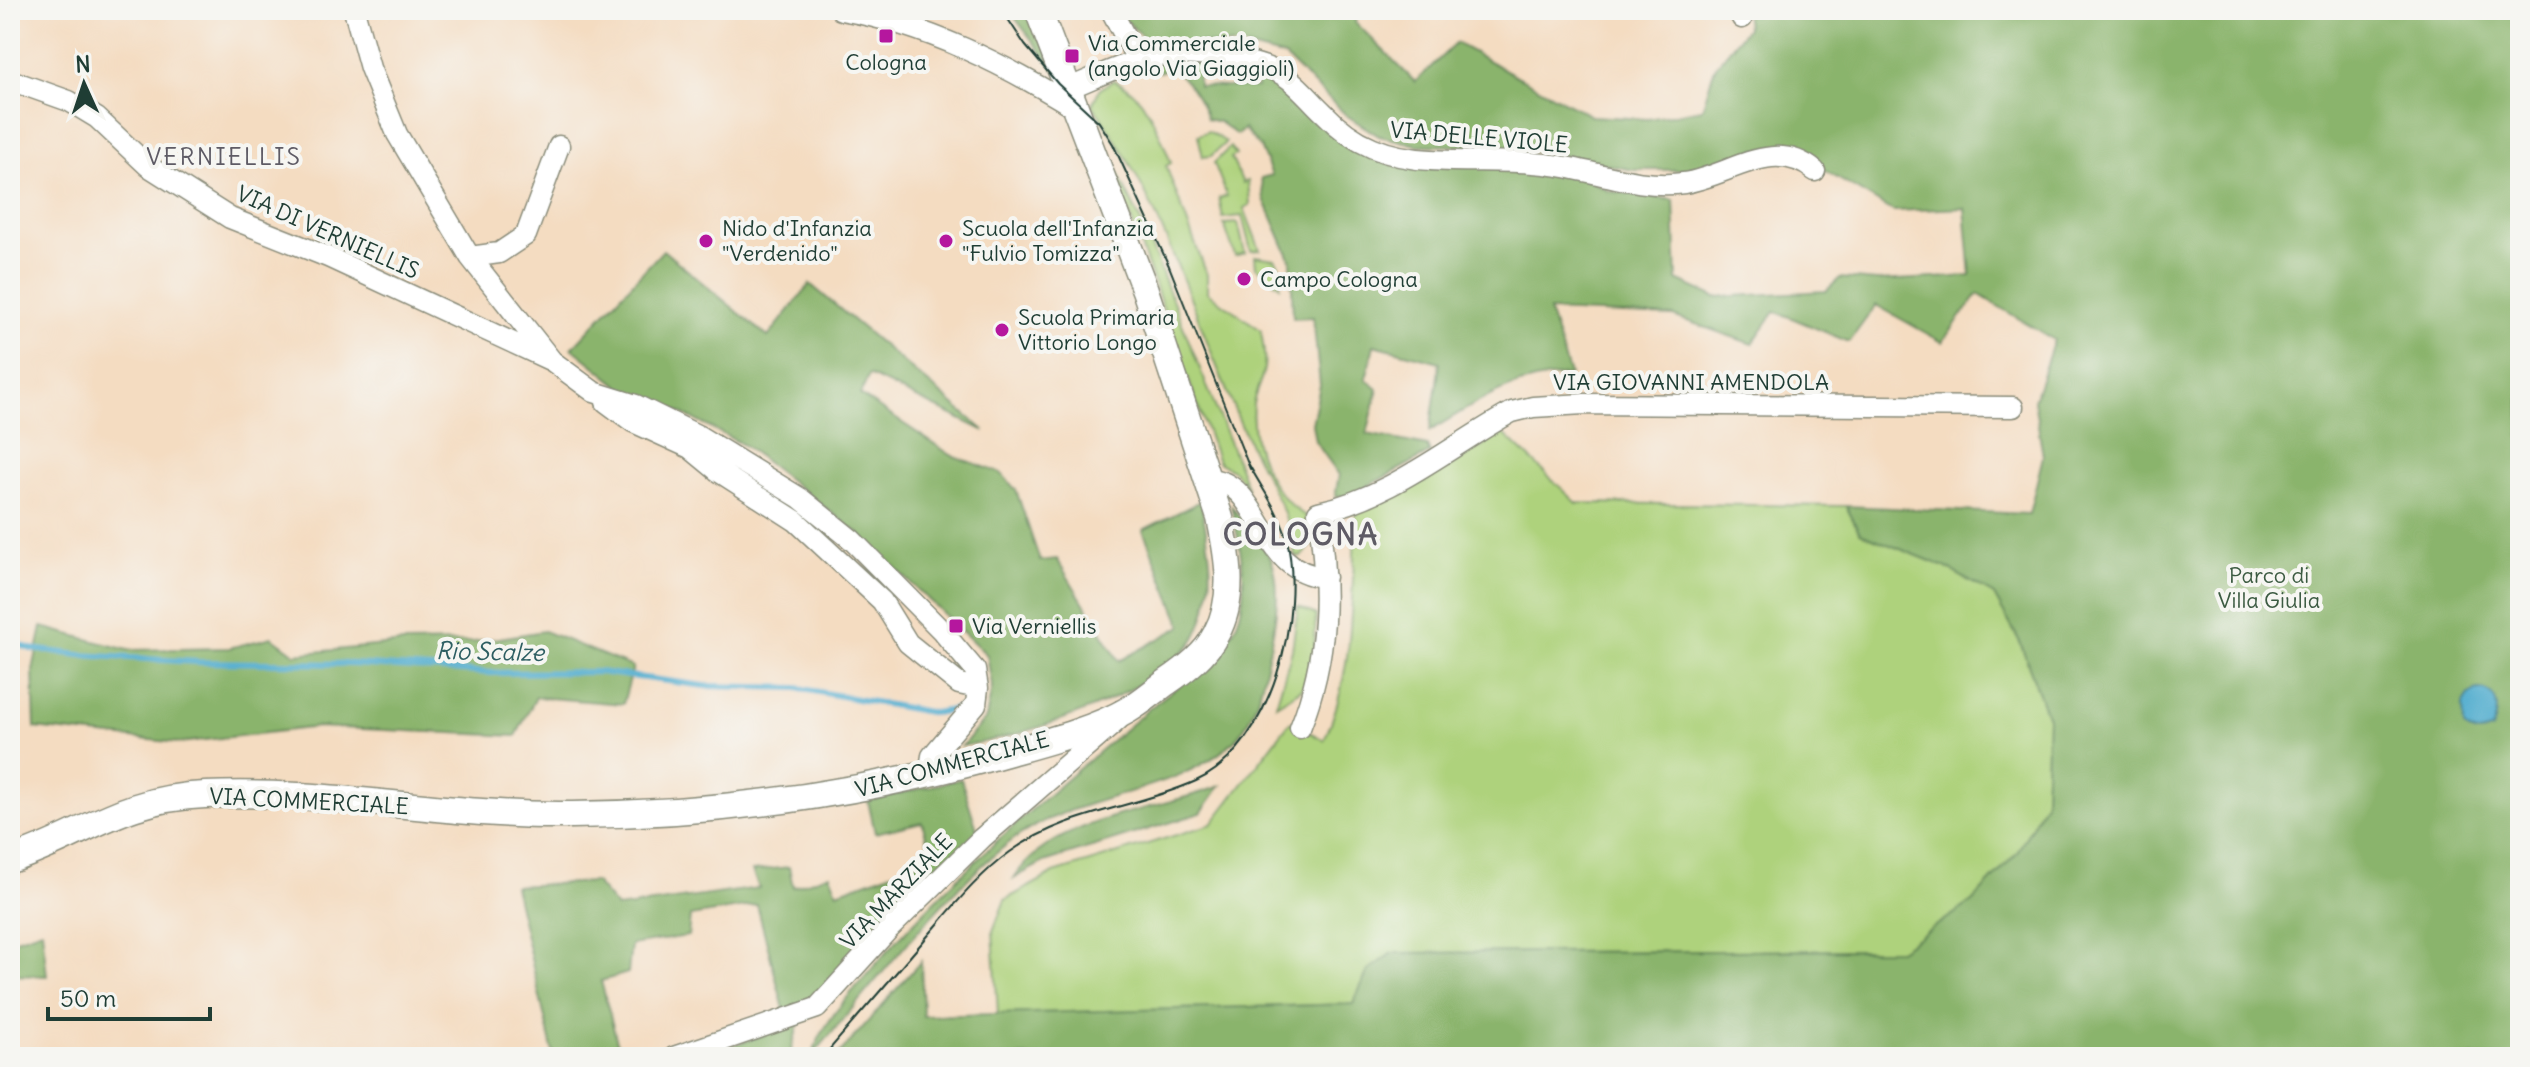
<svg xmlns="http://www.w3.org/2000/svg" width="2530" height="1067" viewBox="0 0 2530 1067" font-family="Delius,sans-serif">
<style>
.green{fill:#aed27c;stroke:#668858;stroke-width:2}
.forest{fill:#8ab46c;stroke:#547850;stroke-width:2}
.water{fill:#4facce;stroke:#377481;stroke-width:2}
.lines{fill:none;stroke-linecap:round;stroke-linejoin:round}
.stream{stroke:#4facce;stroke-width:6}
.minor-casing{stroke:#8a8c7a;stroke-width:23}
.major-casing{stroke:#8a8c7a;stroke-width:29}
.minor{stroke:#fff;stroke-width:20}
.major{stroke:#fff;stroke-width:26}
.tram{stroke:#1f3d34;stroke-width:2}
.poi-dot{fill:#b5179e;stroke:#f6f6f2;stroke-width:3}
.labels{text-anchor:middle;stroke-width:8;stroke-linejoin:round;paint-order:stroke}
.poi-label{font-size:22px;fill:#1f3d34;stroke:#f6f6f2;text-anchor:start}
.street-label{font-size:22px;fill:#1f3d34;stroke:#f6f6f2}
.park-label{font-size:22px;fill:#3c5b42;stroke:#f6f6f2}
.neighbourhood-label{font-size:24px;letter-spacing:2px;fill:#5e5b65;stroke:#f6f6f2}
.water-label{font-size:24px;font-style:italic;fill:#2d5e62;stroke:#f6f6f2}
.district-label{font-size:30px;font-weight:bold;letter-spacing:2px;fill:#5e5b65;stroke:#f6f6f2}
</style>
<rect width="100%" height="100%" fill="#f6f6f2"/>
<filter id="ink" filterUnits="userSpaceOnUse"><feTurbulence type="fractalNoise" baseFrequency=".0125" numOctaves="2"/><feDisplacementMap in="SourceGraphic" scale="16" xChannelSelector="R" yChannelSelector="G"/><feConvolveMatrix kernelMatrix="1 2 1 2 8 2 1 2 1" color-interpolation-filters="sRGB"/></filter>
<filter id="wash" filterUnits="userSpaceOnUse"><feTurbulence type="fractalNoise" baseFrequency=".006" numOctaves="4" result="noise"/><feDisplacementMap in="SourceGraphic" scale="32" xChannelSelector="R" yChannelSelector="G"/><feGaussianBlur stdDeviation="1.8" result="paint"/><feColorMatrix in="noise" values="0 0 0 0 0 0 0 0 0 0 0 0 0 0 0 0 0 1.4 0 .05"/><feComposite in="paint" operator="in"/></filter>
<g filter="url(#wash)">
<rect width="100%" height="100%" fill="#f4dcc1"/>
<path class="green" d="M1114 80C1148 96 1158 130 1171 163L1166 166 1207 275V292L1261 330C1262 341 1266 357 1264 368 1262 380 1255 391 1253 404 1249 447 1271 495 1307 517L1311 546 1301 557H1295C1291 514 1268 483 1250 445 1197 331 1168 207 1092 105L1099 90Z
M1208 131 1226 142 1211 156 1203 157 1198 135Z
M1230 147 1236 155 1231 158 1243 183 1248 181 1250 205 1244 208 1260 250 1251 251 1242 216 1223 218 1219 198 1227 196 1214 163Z
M1108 154 1143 226 1248 489 1234 471 1218 462Z
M1238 223 1245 253 1235 256 1224 224Z
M1255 256 1275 259 1279 265 1280 286 1256 267Z
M1503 433 1577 503 1846 506 1860 533 1943 566 1994 595 2020 642 2048 718 2045 803 2017 853 1972 902 1899 950 1392 953 1368 971 1354 1004 998 1014 993 931 1005 900 1054 873 1212 824 1290 722 1324 740C1356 670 1351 589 1356 512L1424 482Z
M1298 607 1316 615 1314 651 1303 688 1276 705 1292 650Z"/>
<path class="forest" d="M1009 10H1032L1055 70Z
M1115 10H1361L1355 22 1415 82 1456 43 1591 116 1648 119 1702 109 1715 67 1747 28 1745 10H2520V1057H837L921 961 923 1016 1353 1004 1368 971 1392 953 1899 950 1972 902 2017 853 2045 803 2048 718 2020 642 1994 595 1943 566 1860 533 1846 506 2029 514 2043 456 2034 400 2054 340 1978 294 1942 342 1876 305 1849 342 1775 311 1752 344 1673 316 1549 311 1570 375C1510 379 1480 400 1430 431L1440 362 1374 345 1366 379 1378 389 1367 434 1427 446 1430 453 1349 496 1335 497 1339 475 1315 441 1312 424 1320 385 1313 317 1293 318 1291 261 1264 199 1261 178 1272 175 1260 147 1244 129 1237 135 1219 122 1207 119C1200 97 1189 84 1172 67L1159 72 1153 64 1198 62V86L1257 88V67L1271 72 1359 148 1581 176 1609 191 1674 200 1677 280 1715 297 1826 291 1840 278 1877 281 1971 276 1965 208 1893 211 1783 146 1751 151 1685 170H1633L1554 154 1497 147 1417 145 1379 136 1346 115 1285 57 1247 47 1144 38Z
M663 250 768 337 810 284 985 431 869 375 860 395 951 455 1001 473 1016 490 1040 561 1057 559 1119 661 1182 626 1143 530 1201 501C1206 534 1216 572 1207 605 1204 617 1198 636 1190 645 1144 697 1030 735 962 746L986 718 992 687 987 655 857 532 744 445 672 408 628 393 572 348Z
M1231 505C1238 516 1268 551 1271 559 1283 589 1274 631 1267 661 1262 686 1256 714 1239 735 1189 795 1075 791 1010 842 935 901 875 984 812 1056 823 1022 847 998 870 971 952 875 1052 791 1149 709 1180 682 1229 656 1240 614 1249 579 1238 539 1231 505Z
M42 627 128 650 229 648 272 637 295 654 404 643 474 642 544 631 633 667 623 704 536 697 516 736 318 727 179 743 35 728 33 670Z
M961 779 978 832 820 993 785 1013 757 905 690 916 688 936 631 945 628 973 601 981 621 1057H554L514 886 595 882 617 908 759 888 752 871 789 867 793 887 830 874 837 892 932 858 922 822 875 833 868 801Z
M1220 786 1201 813 1044 862 1014 878C1053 817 1157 811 1220 786Z
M42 930 47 976 10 975V941Z
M799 1023 789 1057H699Z"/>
<path class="water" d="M2477 690C2500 690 2500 712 2492 729 2481 735 2474 734 2464 727L2463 705 2469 695Z"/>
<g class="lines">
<path class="stream" d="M10 641 31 649 80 655 197 662 352 664 491 673 599 672 705 686 797 688 934 713 964 708"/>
</g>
</g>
<g filter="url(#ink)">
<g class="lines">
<defs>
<path id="minor" d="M354 10 370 68 397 134 470 257 552 361
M841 10C927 25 1004 64 1077 109
M1111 10 1138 61
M1738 10 1742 18
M10 80 69 101 97 118 148 166 230 218 328 257 552 361 594 392 636 405 699 436 800 498 852 540 942 631 975 670 978 688 976 704 932 756 929 774
M1069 88C1095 78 1121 64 1148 58 1184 50 1260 57 1289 79 1302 89 1312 102 1324 113 1354 145 1388 158 1431 160 1472 163 1512 159 1553 165 1596 171 1640 189 1684 183 1730 176 1773 136 1815 171
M470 257 499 253 526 235 559 146
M606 402 633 422 690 448 718 471 796 521 882 601 908 643 959 684 978 688
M1208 479C1264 481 1257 573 1325 577
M1300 728C1329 655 1329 588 1318 512 1392 497 1448 447 1512 412L1533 407 1584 404 2013 407
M674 1057 817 1008 889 929 982 838 1118 720"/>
<path id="major" d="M10 860C84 836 120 798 205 795 328 789 449 817 572 815 720 814 869 793 1010 752 1046 742 1096 729 1128 710 1142 702 1154 691 1167 682 1186 669 1206 654 1216 634 1236 598 1228 556 1220 518L1145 290 1038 10"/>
</defs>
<use href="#minor" class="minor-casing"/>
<use href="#major" class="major-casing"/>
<use href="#minor" class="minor"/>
<use href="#major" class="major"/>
<path class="tram" d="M1002 10 1025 45 1058 84 1099 122 1113 144 1169 266 1250 469
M823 1057C857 1017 892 978 926 938 953 907 977 876 1010 852 1069 810 1134 809 1196 781 1272 747 1306 611 1286 536 1278 509 1260 486 1247 461"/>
</g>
</g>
<g class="poi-dot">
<rect x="878" y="28" width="16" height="16" rx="4"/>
<rect x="1064" y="48" width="16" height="16" rx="4"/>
<circle cx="706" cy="241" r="8"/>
<circle cx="946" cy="241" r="8"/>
<circle cx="1244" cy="279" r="8"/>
<circle cx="1002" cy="330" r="8"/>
<rect x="948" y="618" width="16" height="16" rx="4"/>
</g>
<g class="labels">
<g class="poi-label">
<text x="1088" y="51">Via Commerciale<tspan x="1088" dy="25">(angolo Via Giaggioli)</tspan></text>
<text x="886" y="70" text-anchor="middle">Cologna</text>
<text x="722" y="236">Nido d'Infanzia<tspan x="722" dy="25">"Verdenido"</tspan></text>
<text x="962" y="236">Scuola dell'Infanzia<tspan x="962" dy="25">"Fulvio Tomizza"</tspan></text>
<text x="1260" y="287">Campo Cologna</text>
<text x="1018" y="325">Scuola Primaria<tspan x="1018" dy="25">Vittorio Longo</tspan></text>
<text x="972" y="634">Via Verniellis</text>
</g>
<g class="street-label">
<text transform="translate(1479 137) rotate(5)" y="8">VIA DELLE VIOLE</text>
<text transform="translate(328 232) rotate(24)" y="8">VIA DI VERNIELLIS</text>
<text x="1691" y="390">VIA GIOVANNI AMENDOLA</text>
<text transform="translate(952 764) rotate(-15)" y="8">VIA COMMERCIALE</text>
<text transform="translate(309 801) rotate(3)" y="8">VIA COMMERCIALE</text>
<text transform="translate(896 891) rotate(-46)" y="8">VIA MARZIALE</text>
</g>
<g class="park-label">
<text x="2269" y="583">Parco di<tspan x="2269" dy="25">Villa Giulia</tspan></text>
</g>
<g class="neighbourhood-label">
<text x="224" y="165">VERNIELLIS</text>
</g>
<g class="water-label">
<text transform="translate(490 652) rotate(1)" y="8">Rio Scalze</text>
</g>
<g class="district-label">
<text x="1301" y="545">COLOGNA</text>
</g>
</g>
<rect width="2530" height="1067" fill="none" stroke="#f6f6f2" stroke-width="40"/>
<g transform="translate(84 84) rotate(357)" stroke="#f6f6f2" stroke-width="6" paint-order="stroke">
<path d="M0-6L14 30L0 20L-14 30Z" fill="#1f3d34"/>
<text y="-12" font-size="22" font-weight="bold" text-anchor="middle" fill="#1f3d34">N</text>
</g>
<path d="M48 1007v12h162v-12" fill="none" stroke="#1f3d34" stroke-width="4"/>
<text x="60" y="1007" font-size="24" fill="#1f3d34" stroke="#f6f6f2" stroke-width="6" paint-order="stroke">50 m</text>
</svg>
